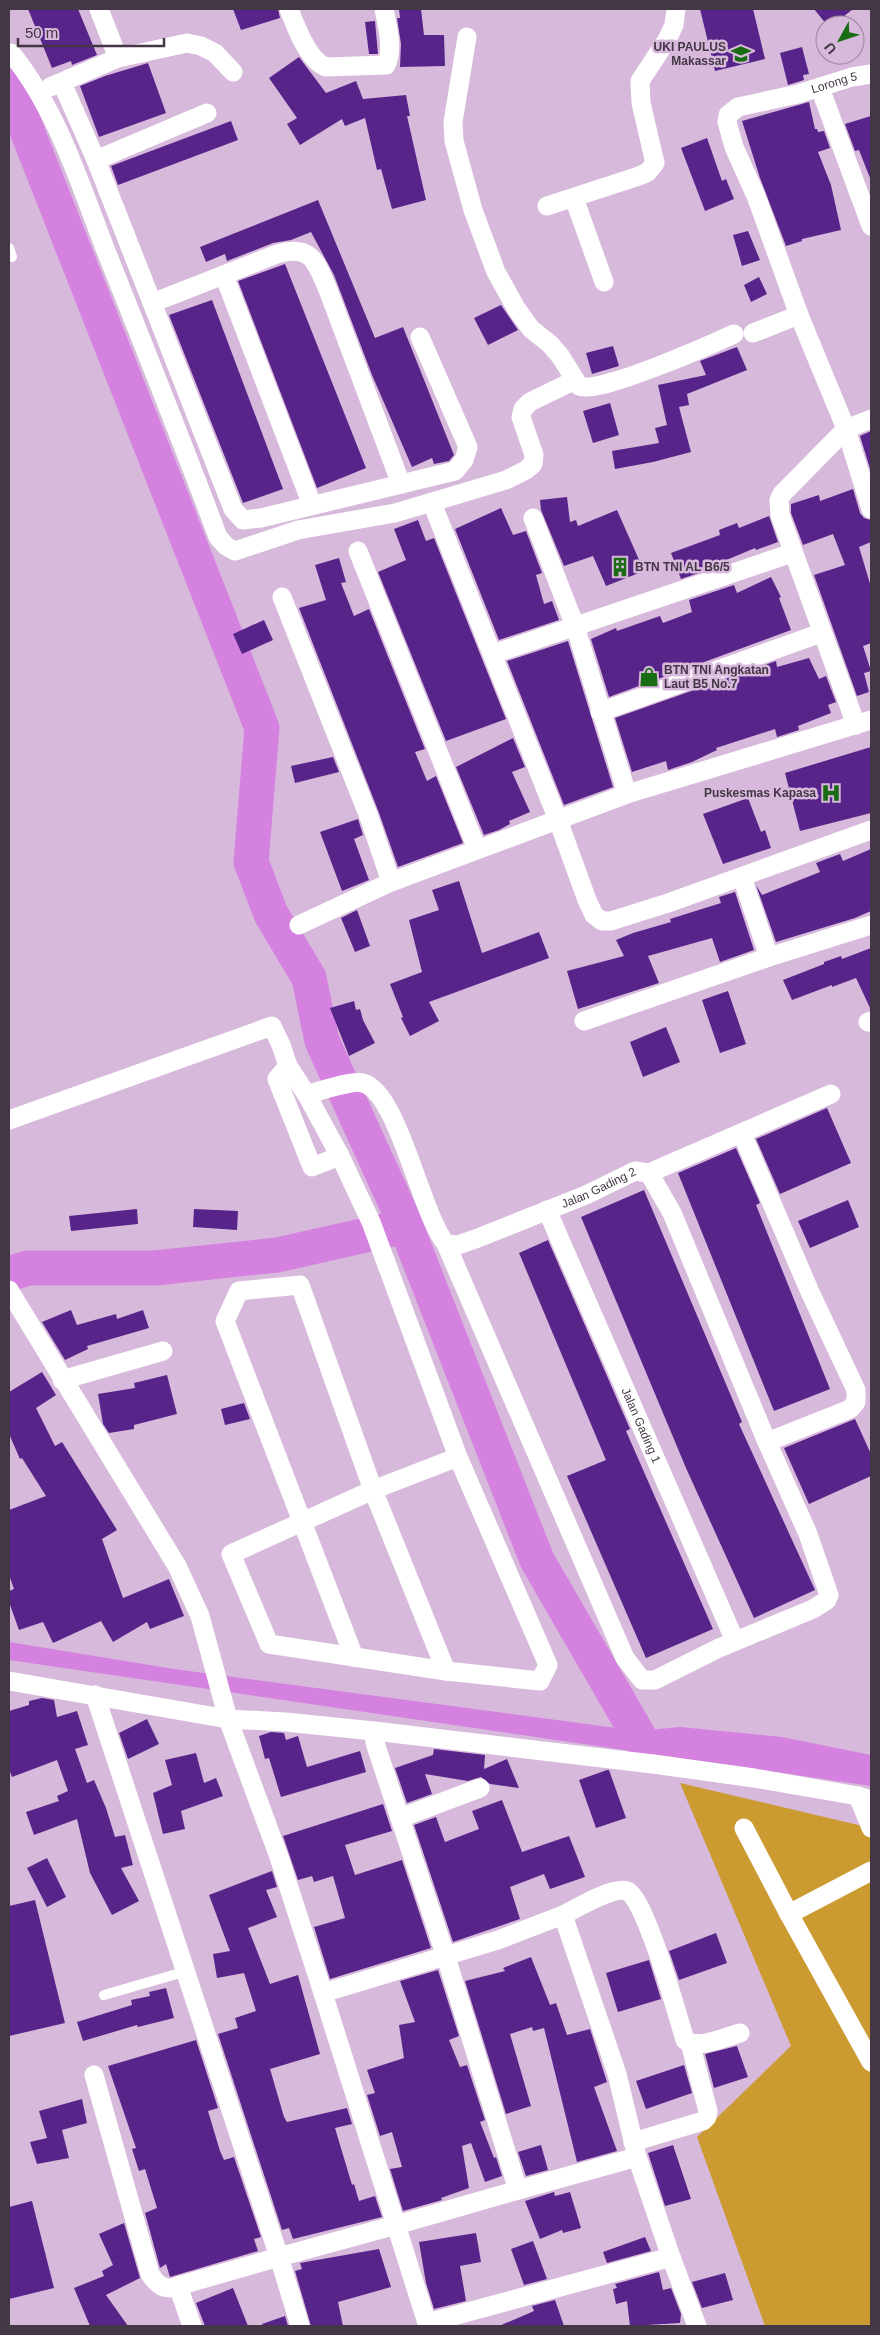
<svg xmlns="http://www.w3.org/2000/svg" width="880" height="2335" viewBox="0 0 880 2335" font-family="Arial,sans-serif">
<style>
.green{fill:#cb9a30}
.water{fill:#d481e0}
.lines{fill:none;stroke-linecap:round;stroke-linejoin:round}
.river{stroke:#d481e0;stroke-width:35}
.building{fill:#57248a}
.service{stroke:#fff;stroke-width:10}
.minor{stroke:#fff;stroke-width:19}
.labels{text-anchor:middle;stroke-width:5;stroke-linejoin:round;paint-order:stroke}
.poi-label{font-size:12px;font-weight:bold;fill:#433745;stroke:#d7b9db;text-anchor:end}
.street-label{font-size:12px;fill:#433745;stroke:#d7b9db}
</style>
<rect width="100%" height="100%" fill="#d7b9db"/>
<path class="green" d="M680 1783 871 1828V2326H765L697 2137 791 2046Z"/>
<path class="water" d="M9 1642 174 1669 639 1731 680 1727 782 1737 871 1755V1786L9 1660Z"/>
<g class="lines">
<path class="river" d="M9 85 262 728 251 862 271 914 309 978 322 1041 403 1219 537 1560 641 1740
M9 1274 28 1268H155L277 1255 406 1226"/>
</g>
<path class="building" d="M28 9H78L97 55 72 65 71 61 52 68Z
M233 9H278L280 18 241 30Z
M399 9H421L424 35H444L445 66 400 67 401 44 397 18H400Z
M700 9H753L765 59 715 71Z
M814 9H853L833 25H827Z
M375 21 378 54H369L365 22Z
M802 47 809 74 803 75 804 80 788 85 780 53Z
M299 57 326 93 356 81 363 99 406 95 410 116H407L426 200 392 209 381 169 377 170 365 118 345 126 342 119 300 145 287 124 297 118 269 78Z
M148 63 166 113 99 137 80 86 105 76Z
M809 102 815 129H817L818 132 824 131 830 148 818 152 831 185 841 230 802 239V241L786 246 760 178 742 121Z
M871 116V177L870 178 859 150 855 151 845 124Z
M231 121 238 140 118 185 111 166Z
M707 138 722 181 726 179 734 199 705 211 681 148Z
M318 200 375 338 403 327 454 455 449 461 434 464 432 458 412 467 372 375 334 275 311 232 291 240 273 243 227 261 225 254 206 262 200 247Z
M748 231 760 260 742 266 733 235Z
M285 264 366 468 317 488 238 281Z
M759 277 767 294 751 302 744 285Z
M212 300 283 489 243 503 169 315Z
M501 305 518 330 488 345 474 318Z
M613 346 619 366 592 374 586 353Z
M737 347 747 370 687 394 689 405 679 407 691 452 653 462 615 469 612 451 659 443 655 428 667 425 658 385 706 375 700 361Z
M610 403 619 435 593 443 583 411Z
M871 431V472L860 436Z
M853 489 860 513 864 518 871 520V542L859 547 871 587V643L863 646 871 671 864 673 869 692 857 696 814 575 845 565 833 534 803 545 791 513V504L819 495 820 501Z
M567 497 570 522 576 520 578 526 617 510 644 571 606 586 593 556 564 566 541 510 540 500Z
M501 508 513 535 526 531 542 573 536 575 544 604 552 601 559 620 499 640 455 529Z
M769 516 778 542 756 550 755 548 724 561 725 564 681 579 671 553 720 535 719 530 737 523 739 528Z
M418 520 426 541 434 538 506 719 446 741 378 572 406 560 394 529Z
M339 558 346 582 341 583 354 616 369 609 425 749 415 752 427 781 436 776 463 843 398 867 379 813 299 608 326 600 315 565Z
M771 577 781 597 779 598 791 630 609 697 591 639 616 628 617 631 660 616 663 623 692 612 689 600 734 585 737 593Z
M264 620 273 640 242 654 233 634Z
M568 641 613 787 564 805 507 661Z
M809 658 819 679 826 676 836 702 828 705 831 713 798 726 799 730 777 737 775 729 716 748 717 750 692 762 668 770 666 761 632 772 615 718 776 661 777 667Z
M513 738 525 767 512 772 530 812 509 821 510 824 499 830 484 835 456 767Z
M871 747V813L800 831 785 773Z
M333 757 339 772 295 783 291 766Z
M748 798 761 832 765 830 771 848 723 864 703 814Z
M358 819 363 835 354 839 369 880 342 891 320 832Z
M871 849V911L855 918 776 942 756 885 762 895 820 872 816 863 840 854 843 861Z
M459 881 482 953 539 932 549 958 429 1002 439 1021 410 1036 401 1018 403 1017 390 984 422 972 409 920 439 910 432 890Z
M735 892 754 950 720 962 712 938 648 956 659 983 578 1009 567 971 624 956 616 940 633 933 671 922 670 919 721 903 719 897Z
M357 910 370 946 355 952 341 918Z
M871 948V1010L856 978 832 987V985L792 1000 783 980 824 964V962L841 956 842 959Z
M728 991 746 1044 720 1053 702 1000Z
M354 1001 356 1010 360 1009 363 1020 375 1043 349 1056 330 1008Z
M666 1027 680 1062 643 1077 630 1042Z
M827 1108 851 1163 780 1194 756 1139Z
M736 1148 760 1203 756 1205 830 1389 774 1411 678 1173Z
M644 1190 742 1422 739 1424 815 1590 754 1618 686 1468 581 1217Z
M848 1200 859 1227 810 1248 798 1221Z
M137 1209 138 1224 71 1231 69 1216Z
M194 1209 238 1211 237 1230 193 1227Z
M548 1240 630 1429 626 1431 713 1629 646 1658 567 1476 606 1460 519 1253Z
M71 1310 77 1325 116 1314 117 1319 143 1310 149 1328 87 1346 88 1349 65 1360 42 1322Z
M42 1372 56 1395 36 1408 55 1446 62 1442 117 1530 102 1539 123 1598 169 1579 184 1616 150 1629 147 1622 113 1642 101 1621 53 1643 43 1622 19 1630 9 1602V1591L14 1589 9 1575V1510L46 1496 22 1458 20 1459 9 1434V1392Z
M167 1375 177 1414 134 1425V1429L109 1433 103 1424 98 1394 135 1388 134 1383Z
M244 1403 250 1419 225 1425 221 1409Z
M855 1419 871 1454V1476L809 1504 784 1448Z
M42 1698 54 1700 57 1717 77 1711 88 1745 75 1749 87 1783 94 1780 106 1808 115 1837 125 1835 133 1865 121 1868 139 1901 112 1915 90 1873 77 1819 34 1835 26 1812 59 1801 57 1796 68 1791 57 1760 12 1777 9 1769V1711L29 1705V1701Z
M147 1719 159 1744 128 1759 119 1733Z
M271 1732 284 1733 286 1740 298 1736 307 1767 360 1751 366 1772 281 1797 269 1758 265 1759 259 1736Z
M434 1749 485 1755 484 1769 507 1759 519 1788 490 1784 481 1777 468 1781 425 1774 432 1794 407 1803 395 1768 433 1755Z
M196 1753 204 1783 216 1778 223 1796 181 1811 185 1829 163 1834 153 1793 172 1785 165 1760Z
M607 1770H609L626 1818 596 1828 579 1780Z
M502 1800 522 1852 569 1836 585 1877 550 1889 544 1874 510 1887 520 1919 453 1942 414 1825 436 1817 445 1842 479 1829 472 1811Z
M383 1804 392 1831 345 1845 355 1875 402 1860 431 1948 330 1979 314 1927 345 1918 333 1876 314 1882 312 1876 298 1880 283 1836Z
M47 1858 66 1897 47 1907 27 1868Z
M272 1871 277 1887 266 1890 277 1917 248 1928 270 1984 298 1975 320 2054 270 2069 284 2117 287 2122 347 2108 352 2124 335 2128 352 2185 354 2184 359 2201 375 2196 382 2217 293 2239 289 2228 282 2230 218 2034 238 2028 235 2018 256 2011 244 1973 217 1978 213 1954 230 1951 209 1895Z
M35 1900 65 2023 9 2036V1906Z
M716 1933 727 1963 679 1980 669 1951Z
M531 1957 550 2005 556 2003 567 2035 590 2029 607 2082 594 2087 617 2151 577 2162 544 2028 533 2031 532 2027 510 2034 531 2106 506 2114 465 1981 505 1971 503 1968Z
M649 1960 661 1999 618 2012 606 1973Z
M438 1970 459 2036 449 2040 460 2067 467 2065 485 2120 480 2122 494 2158 496 2157 502 2176 485 2182 471 2143 462 2146 469 2188 441 2198 442 2200 403 2211 390 2169 402 2167 392 2132 380 2136 367 2095 375 2093 367 2070 404 2058 399 2025 415 2022 400 1981Z
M166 1988 174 2018 138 2027 137 2025 83 2041 77 2022 132 2005 131 2000 150 1996 149 1992Z
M196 2040 218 2108 208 2111 220 2151 224 2160 234 2157 261 2237 254 2239 258 2251 170 2277 166 2264 160 2268 145 2213 157 2208 145 2169 139 2171 132 2149 136 2148 108 2066Z
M737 2046 748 2077 714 2088 705 2054Z
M684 2065 692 2093 646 2109 636 2081Z
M82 2099 87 2123 62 2130 69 2158 37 2164 30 2142 47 2138 39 2111Z
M541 2145 548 2170 526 2176 518 2152Z
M673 2145 691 2199 665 2206 648 2153Z
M554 2192 555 2196 570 2192 581 2228 563 2233 562 2230 540 2239 525 2201Z
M32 2201 54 2288 9 2299V2207Z
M124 2223 140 2278 106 2295 128 2326H90L74 2288 104 2276 102 2271 113 2265 99 2234Z
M476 2233 481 2262 460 2266 466 2301 434 2309 426 2283 419 2242Z
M645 2237 651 2251 607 2263 603 2252Z
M533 2241 547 2279 524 2285 511 2249Z
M379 2249 391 2287 338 2302 343 2326H311L295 2271 302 2269 300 2263Z
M659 2272 663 2290 671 2288 681 2314 680 2323 630 2326 627 2301 616 2304 613 2289 617 2288 615 2284Z
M725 2273 733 2300 702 2308 692 2282Z
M233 2288 248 2326H205L196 2303Z
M555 2300 564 2326H499L534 2311 532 2306Z
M285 2316 288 2326H263L262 2324Z"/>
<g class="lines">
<path class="service" d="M9 248 12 257
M104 1995 187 1971"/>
<g class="minor">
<path d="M99 9 118 58"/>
<path d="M289 9C295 25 308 61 326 67L386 65C394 50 387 25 384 9"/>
<path d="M467 37 453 122 454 141 473 210 496 272 516 308 531 329 550 344 561 357 579 386C598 395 710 345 734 334"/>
<path d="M9 54 11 53C57 109 80 184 106 251 144 346 182 441 218 537L226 546 235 551 298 530 395 513 506 480 526 470 533 464 534 455 521 417 523 409 530 402 575 380"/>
<path d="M62 83 96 160 233 509 243 520 261 518 455 471 464 460 468 447 420 337"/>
<path d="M50 87 118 58 187 43 201 46 215 53 233 72"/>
<path d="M820 88 871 226"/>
<path d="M96 160 207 113"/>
<path d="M574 198 604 282"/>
<path d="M547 206 639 176 648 172 655 163 641 103 640 81 667 40 674 25 676 9"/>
<path d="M224 275 312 505"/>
<path d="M152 303 277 254C311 244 316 261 328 290L401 484"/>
<path d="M753 333 799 315"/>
<path d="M871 419 846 429 871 509"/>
<path d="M436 513 558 820 587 900 594 915 602 921H611L668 903 871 830"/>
<path d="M533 518 575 626 627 794"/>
<path d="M358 551 477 849"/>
<path d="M282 597 369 817 391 882"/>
<path d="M493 654 792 553"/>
<path d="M600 712 821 633"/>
<path id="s1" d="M856 725 780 515 779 500 782 494 846 429 799 315 756 196 734 147 727 122 728 115 738 107 798 94 852 77 871 74"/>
<path d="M299 925 391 882 627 794 871 720"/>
<path d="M769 957 871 925"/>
<path d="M584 1021 769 957 742 877"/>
<path d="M868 1022 871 1021"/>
<path d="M288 1066 277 1079 312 1167 340 1156"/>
<path d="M307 1095 340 1156 371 1222 458 1457 548 1665 540 1681 446 1671 269 1644 231 1554 373 1490 458 1457"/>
<path d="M9 1120 272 1026 281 1045 288 1066 307 1095C318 1091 354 1080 363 1083 398 1092 421 1214 446 1244L625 1658 642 1680H655L719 1648 813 1609 827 1600 829 1595 808 1534 767 1442 672 1213 649 1173"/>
<path d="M742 1134 810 1292 856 1390V1402L850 1409 767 1442"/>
<path id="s2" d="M547 1210 735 1641"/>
<path id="s3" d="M446 1244 458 1245 478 1238 586 1195 635 1171 649 1173 831 1094"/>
<path d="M9 1290 177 1566 200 1616 228 1719 279 1857 323 1993 498 1940 563 1915 617 2074 637 2157 671 2257 427 2323 396 2225 518 2190"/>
<path d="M62 1380 163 1351"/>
<path d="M354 1657 225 1321 239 1291 300 1285 373 1490 446 1671"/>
<path d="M9 1681 228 1719 286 1722 383 1732 653 1764 754 1778 858 1796 871 1800"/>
<path d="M95 1695 279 2257 396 2225 323 1993"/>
<path d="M374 1731 375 1743 446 1957 518 2190 637 2157"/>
<path d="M858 1796 871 1828"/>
<path d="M400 1818 480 1788"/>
<path d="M744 1828 789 1914 871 2062"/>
<path d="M789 1914 871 1871"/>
<path d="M563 1915C577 1908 613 1886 627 1891 645 1897 678 2017 685 2040 699 2050 725 2037 740 2033"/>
<path d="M94 2075 150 2274C158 2286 165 2291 178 2286"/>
<path d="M633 2142 703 2121 707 2117 708 2111 690 2043"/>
<path d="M671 2257 697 2326"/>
<path d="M192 2326 178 2286 279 2257 300 2326"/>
</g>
</g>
<defs>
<symbol id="university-bare" viewBox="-9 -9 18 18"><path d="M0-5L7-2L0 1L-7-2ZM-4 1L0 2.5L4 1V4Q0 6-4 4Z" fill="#186c14" stroke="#d7b9db" stroke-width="2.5" paint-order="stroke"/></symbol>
<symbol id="building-bare" viewBox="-9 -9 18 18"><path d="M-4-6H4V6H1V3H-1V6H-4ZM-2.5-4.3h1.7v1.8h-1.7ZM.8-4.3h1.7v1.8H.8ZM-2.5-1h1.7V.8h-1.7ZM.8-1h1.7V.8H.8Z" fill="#186c14" stroke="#d7b9db" stroke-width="2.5" paint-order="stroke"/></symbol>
<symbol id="shop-bare" viewBox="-9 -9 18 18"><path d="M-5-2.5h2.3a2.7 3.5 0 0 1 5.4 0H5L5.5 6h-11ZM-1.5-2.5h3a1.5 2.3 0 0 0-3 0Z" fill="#186c14" stroke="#d7b9db" stroke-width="2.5" paint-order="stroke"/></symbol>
<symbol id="hospital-bare" viewBox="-9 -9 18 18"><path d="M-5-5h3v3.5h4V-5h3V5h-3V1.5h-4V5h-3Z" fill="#186c14" stroke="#d7b9db" stroke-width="2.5" paint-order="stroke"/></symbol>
</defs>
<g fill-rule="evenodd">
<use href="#university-bare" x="727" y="40" width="28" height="28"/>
<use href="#building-bare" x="606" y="553" width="28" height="28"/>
<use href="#shop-bare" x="635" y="663" width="28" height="28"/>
<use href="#hospital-bare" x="817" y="779" width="28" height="28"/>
</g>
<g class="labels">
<g class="poi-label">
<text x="726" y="51">UKI PAULUS<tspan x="726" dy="14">Makassar</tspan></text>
<text x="635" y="571" text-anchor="start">BTN TNI AL B6/5</text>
<text x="664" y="674" text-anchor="start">BTN TNI Angkatan<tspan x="664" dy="14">Laut B5 No.7</tspan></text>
<text x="816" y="797">Puskesmas Kapasa</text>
</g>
<g class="street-label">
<text dy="4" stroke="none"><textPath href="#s1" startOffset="785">Lorong 5</textPath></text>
<text dy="4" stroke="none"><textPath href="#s3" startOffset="164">Jalan Gading 2</textPath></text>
<text dy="4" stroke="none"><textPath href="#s2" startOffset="235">Jalan Gading 1</textPath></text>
</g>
</g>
<rect width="880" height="2335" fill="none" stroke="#433745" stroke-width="20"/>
<g transform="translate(840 40) rotate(230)"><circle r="24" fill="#d7b9db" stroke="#9c859f"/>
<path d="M0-4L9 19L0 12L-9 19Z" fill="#186c14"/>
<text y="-8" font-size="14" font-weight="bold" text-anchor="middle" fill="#433745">U</text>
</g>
<path d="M18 38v8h146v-8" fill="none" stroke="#433745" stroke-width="2.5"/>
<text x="25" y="38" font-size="15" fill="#433745" stroke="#d7b9db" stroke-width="4" paint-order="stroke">50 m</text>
</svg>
